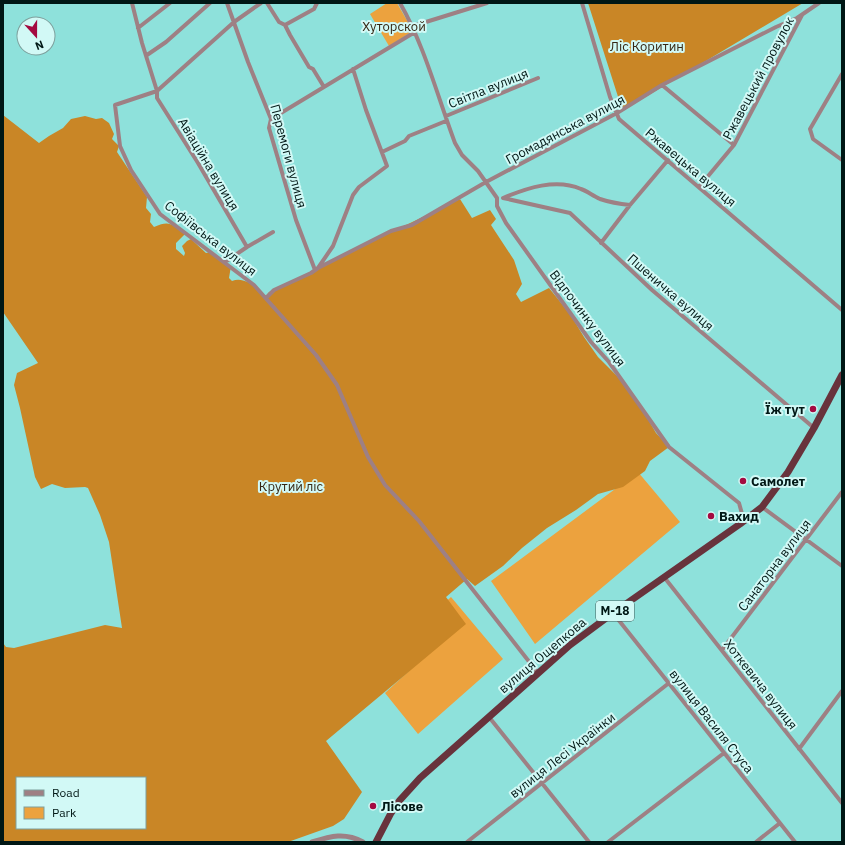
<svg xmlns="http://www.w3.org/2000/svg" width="845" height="845" viewBox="0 0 845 845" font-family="'IBM Plex Sans',sans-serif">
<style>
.green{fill:#eca23e}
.forest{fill:#c98626;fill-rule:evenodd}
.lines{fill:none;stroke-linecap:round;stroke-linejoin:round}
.minor{stroke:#9e8084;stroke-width:4}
.tertiary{stroke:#9e8084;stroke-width:5}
.trunk{stroke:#68333c;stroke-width:7}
.poi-dot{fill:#a40a41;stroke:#d2f9f6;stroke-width:1.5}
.labels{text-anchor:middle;stroke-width:4;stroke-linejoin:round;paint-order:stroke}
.shield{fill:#d2f9f6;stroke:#3f5b58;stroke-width:1}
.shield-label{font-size:12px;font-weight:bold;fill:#001715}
.park-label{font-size:13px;fill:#372714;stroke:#d2f9f6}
.street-label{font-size:13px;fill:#001715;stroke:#d2f9f6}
.poi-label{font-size:13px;font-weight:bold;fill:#001715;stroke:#d2f9f6;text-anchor:start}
</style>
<rect width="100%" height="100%" fill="#8ee1db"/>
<path class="green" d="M387 3H397L413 31 389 46 370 14Z
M638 472 680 522 535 644 491 581Z
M451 597 503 659 418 734 385 693 422 659 413 632Z"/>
<path class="forest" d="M588 3H803L627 108 621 106Z
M3 115 39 143 49 136 63 128 71 119 85 116 96 119 102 118 109 123 114 134 112 139 119 146 117 152 147 197 146 208 151 214 150 222 154 227C170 220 171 224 185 234L176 243V249L184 256 185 253 182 246 187 241 191 239 206 253 211 252 231 266 229 278 232 281C245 276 257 288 265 297L269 292 312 274 323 265 460 199 472 218 490 210 496 219 491 225 514 260 522 284 516 294 521 302 549 288 570 314 584 337 598 357 618 377 645 414 656 433 669 447 650 461 645 471 623 487 598 494 576 510 547 528 522 548 503 566 475 586 467 579 446 597 466 624 326 741 362 792 344 819 333 826 288 842H3V643L6 647 14 648 105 625 122 628 109 542 100 515 88 488 85 487 65 488 52 484 41 489 35 477 20 408 14 385 17 373 38 363 3 312ZM17 778H145V828H17Z"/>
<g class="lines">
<path class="minor" d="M132 3 142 43 157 91V98L198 163 247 247
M227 3 248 62 271 119 269 128 296 220 315 270
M261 3 234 22 157 91 115 105 120 146 131 170 160 214 254 285 316 355 337 385 368 457 385 485 419 521 538 673
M267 3 279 22 285 25
M400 3C425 47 437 95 455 143L462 155 478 171 497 198
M582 3 610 97 619 119 842 310
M285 25 290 35 309 67 313 69 324 87
M285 25 314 9 317 3
M413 26 487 3
M138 28 170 3
M147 55 166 42 210 3
M842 74 810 129 813 139 842 160
M662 85 734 145
M446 116 538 78
M271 119 415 32
M382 152 405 141 409 136 446 121
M699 187 734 145 802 15
M497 198V206L506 223 591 342 609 362 669 447 739 503 744 521
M503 198 570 213 652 290 814 428
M503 198C527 188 556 178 581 189 587 191 593 196 600 199 609 202 620 204 630 205
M601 243 630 205 668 160
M225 262 247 247 273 232
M318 268 391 231 412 225 486 182 617 113 662 85 776 27 797 18 819 3
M266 298 274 290 311 273 318 268 333 246 353 195 359 187 387 166 366 110 353 69
M762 507 842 566
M664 577 842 803
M613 613 795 842
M722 650 842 492
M489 717 589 842
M799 749 842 691
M467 842 669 683
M608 842 724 753
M756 842 780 823"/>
<path class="tertiary" d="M312 842C331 836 345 832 363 842"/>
<path class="trunk" d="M376 842 391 813 400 800 420 778 570 645 613 613 740 524 762 507 788 472 814 428 842 375"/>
</g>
<g class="poi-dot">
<circle cx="813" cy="409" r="4"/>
<circle cx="743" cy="481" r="4"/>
<circle cx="711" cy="516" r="4"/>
<circle cx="373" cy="806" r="4"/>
</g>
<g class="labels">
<rect class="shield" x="596" y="601" width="38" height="20" rx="3"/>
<g class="shield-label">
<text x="615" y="615">М-18</text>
</g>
<g class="park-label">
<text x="394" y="31">Хуторской</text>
<text x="647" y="51">Ліс Коритин</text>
<text x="291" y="491">Крутий ліс</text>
</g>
<g class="street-label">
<text transform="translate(758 78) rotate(-62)" y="5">Ржавецький провулок</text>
<text transform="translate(488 88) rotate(-22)" y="5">Світла вулиця</text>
<text transform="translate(565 129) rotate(-28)" y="5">Громадянська вулиця</text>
<text transform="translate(289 156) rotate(75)" y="5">Перемоги вулиця</text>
<text transform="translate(209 164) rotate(59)" y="5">Авіаційна вулиця</text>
<text transform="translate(691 167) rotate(40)" y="5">Ржавецька вулиця</text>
<text transform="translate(211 238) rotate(38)" y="5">Софіївська вулиця</text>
<text transform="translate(671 292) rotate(41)" y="5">Пшеничка вулиця</text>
<text transform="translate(588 318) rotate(53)" y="5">Відпочинку вулиця</text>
<text transform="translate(774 565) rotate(-53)" y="5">Санаторна вулиця</text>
<text transform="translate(542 655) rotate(-40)" y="5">вулиця Ощепкова</text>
<text transform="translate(761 684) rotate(52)" y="5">Хоткевича вулиця</text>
<text transform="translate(712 721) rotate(52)" y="5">вулиця Василя Стуса</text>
<text transform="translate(562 755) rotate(-38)" y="5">вулиця Лесі Українки</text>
</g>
<g class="poi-label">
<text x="805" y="414" text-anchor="end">Їж тут</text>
<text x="751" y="486">Самолет</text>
<text x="719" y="521">Вахид</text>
<text x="381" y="811">Лісове</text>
</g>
</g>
<rect width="845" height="845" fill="none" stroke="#001715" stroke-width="8"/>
<rect x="16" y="777" width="130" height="52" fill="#d2f9f6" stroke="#7e9f9c"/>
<rect x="24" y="790" width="20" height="6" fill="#9e8084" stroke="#7e9f9c"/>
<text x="52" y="797" font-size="12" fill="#001715">Road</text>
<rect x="24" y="807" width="20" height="12" fill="#eca23e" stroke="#7e9f9c"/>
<text x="52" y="817" font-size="12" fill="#001715">Park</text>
<g transform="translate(36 36) rotate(159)"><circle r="19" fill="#d2f9f6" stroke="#7e9f9c"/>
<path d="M0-3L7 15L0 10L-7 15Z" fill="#a40a41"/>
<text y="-6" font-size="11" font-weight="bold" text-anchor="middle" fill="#001715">N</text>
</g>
</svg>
